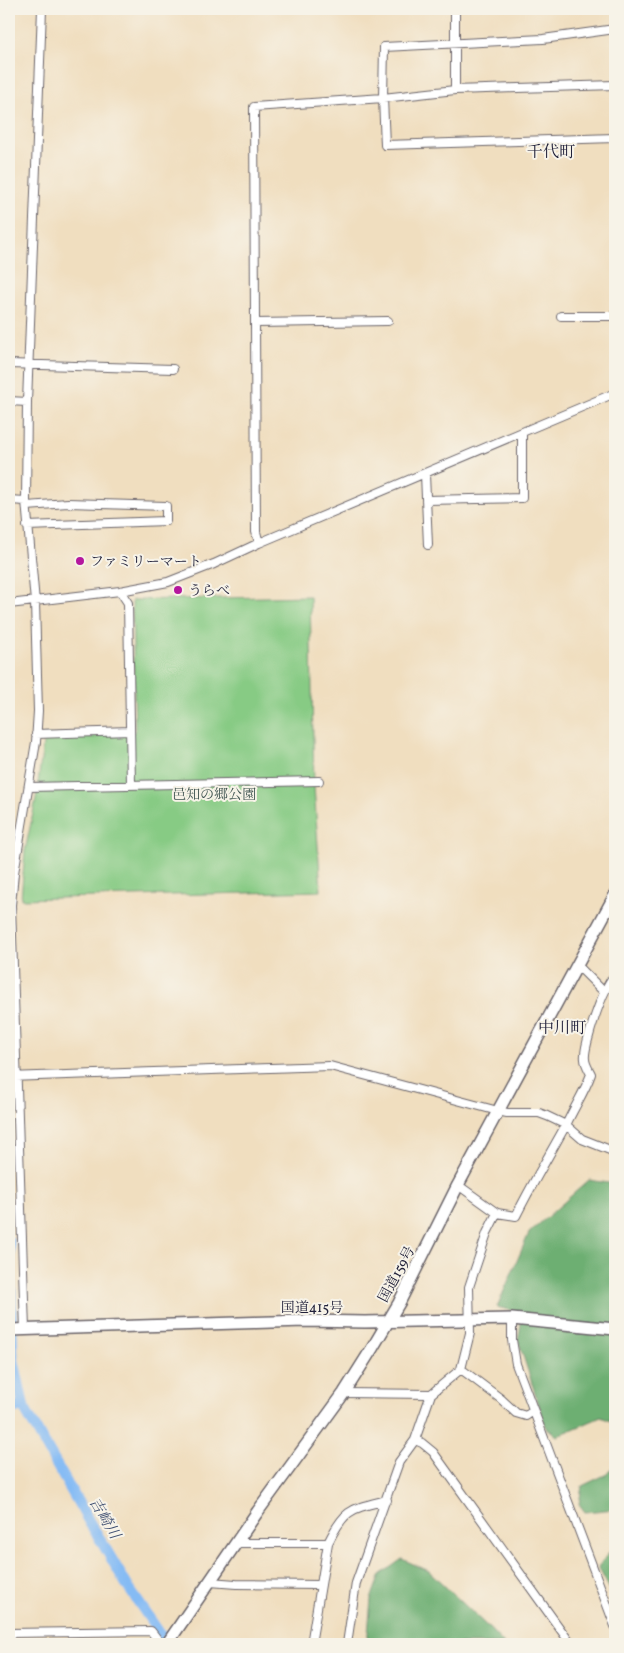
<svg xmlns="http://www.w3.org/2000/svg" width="624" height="1653" viewBox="0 0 624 1653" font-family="Vollkorn,'Noto Serif JP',serif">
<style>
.green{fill:#87cb84;stroke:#547660}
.forest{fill:#6daf72;stroke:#486856}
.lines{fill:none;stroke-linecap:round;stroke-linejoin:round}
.river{stroke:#85bbf4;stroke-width:11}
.minor-casing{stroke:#6a6469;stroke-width:10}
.highway-casing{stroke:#6a6469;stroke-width:14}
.minor{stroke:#fff;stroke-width:8}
.highway{stroke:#fff;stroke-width:11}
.poi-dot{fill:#b5179e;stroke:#f7f3e8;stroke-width:2}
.labels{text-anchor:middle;stroke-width:4;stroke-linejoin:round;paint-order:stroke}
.poi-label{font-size:14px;fill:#22223b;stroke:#f7f3e8;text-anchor:start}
.park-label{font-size:14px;fill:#405551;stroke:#f7f3e8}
.street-label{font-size:14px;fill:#22223b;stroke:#f7f3e8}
.water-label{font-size:15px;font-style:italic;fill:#405072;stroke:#f7f3e8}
.quarter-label{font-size:16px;fill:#22223b;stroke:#f7f3e8}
</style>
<rect width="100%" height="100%" fill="#f7f3e8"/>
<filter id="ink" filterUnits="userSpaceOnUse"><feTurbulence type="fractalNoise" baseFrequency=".02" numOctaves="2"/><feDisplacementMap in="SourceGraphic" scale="10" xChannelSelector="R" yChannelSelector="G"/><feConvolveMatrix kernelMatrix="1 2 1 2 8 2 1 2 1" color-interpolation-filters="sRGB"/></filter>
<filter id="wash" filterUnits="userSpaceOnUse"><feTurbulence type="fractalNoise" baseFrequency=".0096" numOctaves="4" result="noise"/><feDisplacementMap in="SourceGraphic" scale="20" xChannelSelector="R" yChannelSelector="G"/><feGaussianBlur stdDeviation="1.12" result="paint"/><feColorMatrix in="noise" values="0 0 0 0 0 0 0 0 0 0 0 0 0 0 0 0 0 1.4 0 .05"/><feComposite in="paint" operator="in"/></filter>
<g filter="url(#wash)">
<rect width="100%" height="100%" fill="#f0debf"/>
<path class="green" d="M310 596 314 786 321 891 21 899 25 851 36 799 44 736 135 732 132 600Z"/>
<path class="forest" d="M589 1180 615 1184V1423L601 1417 557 1436 546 1427 518 1340 523 1313 497 1307 529 1233Z
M615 1464V1509L585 1512 579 1504 582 1486 607 1474Z
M614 1546H615V1599L598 1567Z
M402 1559 429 1571 489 1628 504 1644H367L371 1599 380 1575Z"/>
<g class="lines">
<path class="river" d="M9 1242 13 1357 24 1408
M9 1407 24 1408 91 1525 97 1534 128 1587 165 1641"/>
</g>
</g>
<g filter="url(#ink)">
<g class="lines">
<defs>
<path id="minor" d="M615 29 543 39 384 47 383 98 385 145 615 138
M455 90V9
M561 316H615
M255 323 388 321
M9 364 173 369
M9 401 27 402
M425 474 428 545
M9 500 26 501
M426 500 522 498V433
M27 506 68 503 166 506V521L27 526
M259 543 256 532 254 107 383 98 455 90 615 85
M120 591 128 603 131 785
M9 604 120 591 168 582 214 564 259 543 615 393
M36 734 130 731
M29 787 319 781
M577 965 604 992
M9 1077 330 1066 498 1111 507 1113H539L547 1116 566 1125 582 1139 615 1152
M458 1185 497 1213
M512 1319V1340L516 1364 615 1626
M25 1330 11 905 14 873 36 742 38 711 35 602 26 501 27 402 42 9
M461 1369 501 1399 516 1413 526 1416 533 1411
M344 1393 431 1394
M415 1440 422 1443 433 1452 571 1644
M237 1543H328C345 1508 351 1509 387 1500
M210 1582 236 1584 320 1585
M9 1633 151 1631 161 1644
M311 1644 328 1543
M347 1644 356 1583 399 1462 415 1440 431 1394 461 1369 470 1333 469 1287 487 1233 497 1213 516 1216C532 1184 550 1154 567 1123 575 1106 585 1091 591 1074 589 1070 585 1064 585 1059 583 1047 605 981 615 976"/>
<path id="highway" d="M9 1330 305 1321 365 1322 512 1319 615 1329
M167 1644 258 1511 344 1393 373 1347 399 1303 458 1185 615 895"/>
</defs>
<use href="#minor" class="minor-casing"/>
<use href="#highway" class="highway-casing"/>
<use href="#minor" class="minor"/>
<use href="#highway" class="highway"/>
</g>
</g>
<g class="poi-dot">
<circle cx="80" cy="561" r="5"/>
<circle cx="178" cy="590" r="5"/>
</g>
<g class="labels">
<g class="poi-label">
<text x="90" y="566">ファミリーマート</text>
<text x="188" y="595">うらべ</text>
</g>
<g class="park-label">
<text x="214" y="799">邑知の郷公園</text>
</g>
<g class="street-label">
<text transform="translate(396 1274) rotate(-62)" y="5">国道159号</text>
<text x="312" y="1312">国道415号</text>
</g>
<g class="water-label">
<text transform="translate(105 1518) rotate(59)" y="5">吉崎川</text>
</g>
<g class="quarter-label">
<text x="551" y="157">千代町</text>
<text x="562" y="1033">中川町</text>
</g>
</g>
<rect width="624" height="1653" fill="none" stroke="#f7f3e8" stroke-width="30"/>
</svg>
